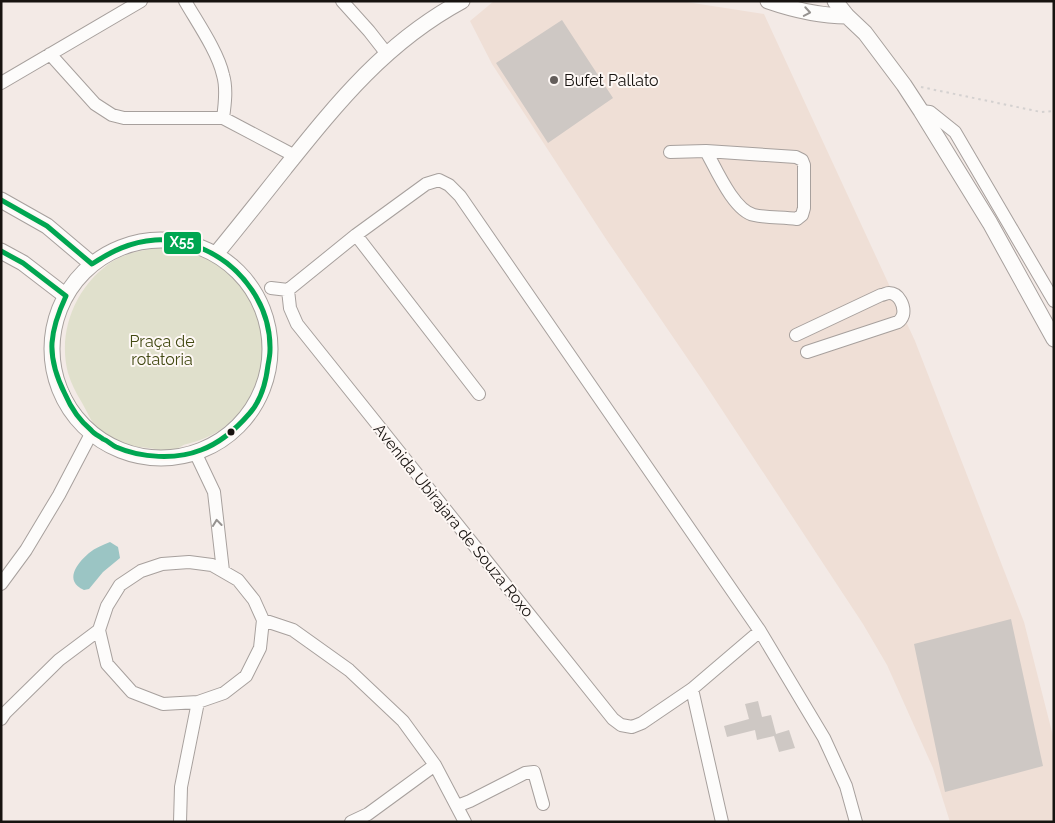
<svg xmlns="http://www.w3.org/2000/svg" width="1055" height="823" viewBox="0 0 1055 823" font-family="Raleway,sans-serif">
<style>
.built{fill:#efdfd6}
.green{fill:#e0e0cc}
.water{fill:#9bc5c4}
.building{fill:#cec8c4}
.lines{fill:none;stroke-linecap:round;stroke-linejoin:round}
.minor-casing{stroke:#a7a09d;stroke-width:14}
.major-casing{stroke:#a7a09d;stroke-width:17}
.path{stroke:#d4d1d0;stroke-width:2;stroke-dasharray:2.5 4;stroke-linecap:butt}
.minor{stroke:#fdfcfb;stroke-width:12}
.major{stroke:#fdfcfb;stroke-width:15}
.bus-1-casing{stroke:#fef8f5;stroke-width:9}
.bus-1{stroke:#00a651;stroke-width:5}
.oneway{stroke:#969391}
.poi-dot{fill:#645e5b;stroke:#fef8f5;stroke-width:2}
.bus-dot{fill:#171310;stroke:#fef8f5;stroke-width:2}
.labels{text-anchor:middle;stroke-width:4;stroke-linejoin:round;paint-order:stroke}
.poi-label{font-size:16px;fill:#171310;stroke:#fef8f5;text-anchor:start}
.park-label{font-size:16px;fill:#434a13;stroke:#fef8f5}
.street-label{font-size:16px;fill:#171310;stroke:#fef8f5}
.line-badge{stroke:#fef8f5;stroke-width:2}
.badge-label{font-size:14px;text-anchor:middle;font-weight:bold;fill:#fff}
</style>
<rect width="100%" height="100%" fill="#f3eae6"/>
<path class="built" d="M494 1H680L764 14 915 341 1024 622 1054 740V822H950L933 768 887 665 863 624 703 381 606 239 492 64 470 21Z"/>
<path class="green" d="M163 247C181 249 199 251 214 261 264 290 281 358 245 405 230 426 212 438 187 444 181 445 176 451 170 451 165 452 159 450 155 449 144 447 132 447 121 444 115 442 107 436 101 432 92 425 87 411 81 401 76 393 71 383 68 373 57 331 76 285 113 261 128 252 146 250 163 247Z"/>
<path class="water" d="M110 542 118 547 120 558 103 572 89 589 84 590C64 581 76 564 89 553 95 548 103 545 110 542Z"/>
<path class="building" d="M562 20 613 98 548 143 496 63Z
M1011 619 1043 766 945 792 914 644Z
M758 701 762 717 771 715 776 734 789 730 795 748 779 752 774 736 757 740 755 730 727 737 724 726 749 719 745 704Z"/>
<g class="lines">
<defs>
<path id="minor" d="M185 1C197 22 218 52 223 75 227 88 225 104 223 118
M342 1 369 31 387 54
M50 54 95 104 112 115 124 118H223L295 156
M1 83 141 1
M921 111 930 112 955 132 1054 301
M670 152 706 151 796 157 802 160 804 165V208L802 215 797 219C783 217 768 218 754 215 734 211 716 169 706 151
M356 235 479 394
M271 288 288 290 356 235 426 184 439 180 449 185 460 196 760 631 824 738 846 786 856 822
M288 290 290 308 297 324 613 719 621 725 632 727 642 723 692 689 760 631
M796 335 881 295C884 295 886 293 889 293 899 293 905 306 903 315 902 318 901 320 898 322L807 352
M195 452 214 492 223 571
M189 562 212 565 238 580 254 600 263 620 260 648 246 676 224 693 198 702 163 704 132 692 107 664 99 630 107 606 120 585 141 571 162 564Z
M1 584 26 550 59 495 92 432
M263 620 293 630 349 670 403 721 435 765 465 822
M692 689 722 822
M1 719 5 713 59 660 99 630
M457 806 470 801 525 773 534 772 543 804
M180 822 181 787 198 702
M351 822 368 814 435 765"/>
<path id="major" d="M768 1C794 10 819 16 847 16
M835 1 847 16 865 33 904 85 921 111 990 223 1054 339
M1 200 47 226 92 264
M52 349a109 109 0 1 1 218 0a109 109 0 1 1-218 0Z
M1 251 23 263 66 296
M216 254C239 226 262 197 285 168 338 102 386 42 462 1"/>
</defs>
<use href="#minor" class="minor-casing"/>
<use href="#major" class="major-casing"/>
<path class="path" d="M921 87 1041 112 1054 111"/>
<use href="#minor" class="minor"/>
<use href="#major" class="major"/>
<defs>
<path id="bus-1" d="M1 200 47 226 92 264C112 251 130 242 155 240 171 239 188 243 203 249 242 266 271 306 270 350 270 355 269 360 268 365 266 382 261 401 249 414 236 429 220 443 201 450 176 460 141 458 116 447 112 445 108 441 103 439 99 436 94 434 91 430 79 420 71 408 65 394 57 378 51 361 52 343 53 327 59 311 66 296L23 263 1 251"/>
</defs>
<use href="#bus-1" class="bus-1-casing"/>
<use href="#bus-1" class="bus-1"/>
</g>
<defs><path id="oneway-chevron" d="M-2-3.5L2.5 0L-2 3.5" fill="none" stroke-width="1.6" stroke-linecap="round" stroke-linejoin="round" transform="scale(1.25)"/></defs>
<g class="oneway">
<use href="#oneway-chevron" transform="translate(807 12) rotate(10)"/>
<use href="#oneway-chevron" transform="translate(217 523) rotate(-96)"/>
</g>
<circle class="poi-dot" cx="554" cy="80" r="5"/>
<circle class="bus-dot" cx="231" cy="432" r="4.5"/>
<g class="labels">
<g class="poi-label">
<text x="564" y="86">Bufet Pallato</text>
</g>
<g class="park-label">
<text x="162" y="347">Praça de<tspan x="162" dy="18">rotatoria</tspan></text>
</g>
<g class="street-label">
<text transform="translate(454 520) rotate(51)" y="6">Avenida Ubirajara de Souza Roxo</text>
</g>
</g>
<rect class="line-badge" x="163" y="231" width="39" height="24" rx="5" fill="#00a651"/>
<g class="badge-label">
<text x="182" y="247">X55</text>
</g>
<rect width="1055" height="823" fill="none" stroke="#171310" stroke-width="5"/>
</svg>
